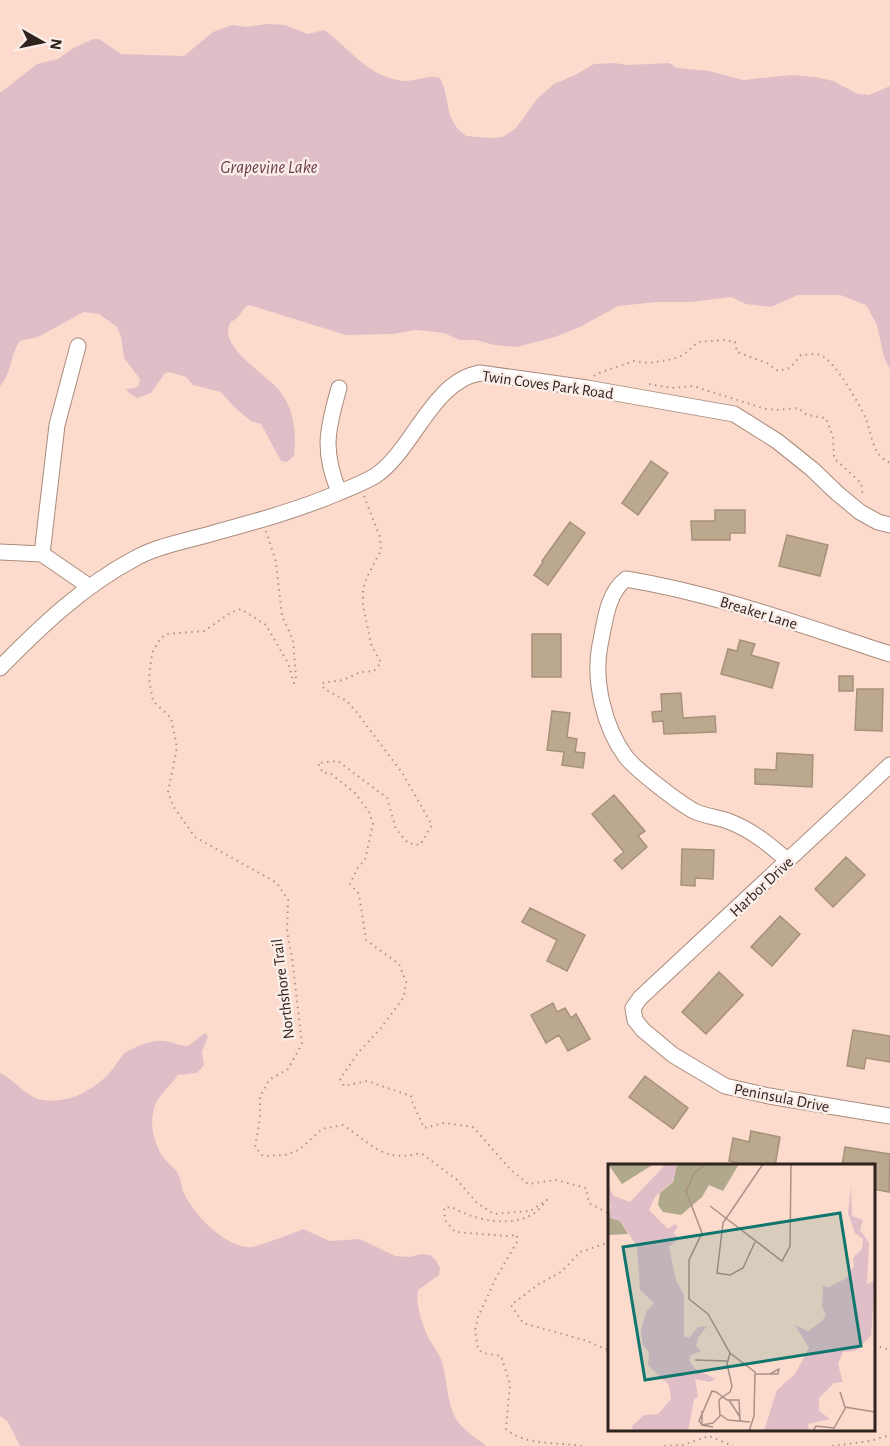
<svg xmlns="http://www.w3.org/2000/svg" width="890" height="1446" viewBox="0 0 890 1446" font-family="'Alegreya Sans',sans-serif">
<style>
.water{fill:#e0bec8}
.building{fill:#bca78f;stroke:#a69179;stroke-width:1.5}
.lines{fill:none;stroke-linecap:round;stroke-linejoin:round}
.minor-casing{stroke:#aa8b7d;stroke-width:17}
.path{stroke:#ae958a;stroke-width:2;stroke-dasharray:1.5 4.5;stroke-linecap:butt}
.minor{stroke:#fff;stroke-width:15}
.labels{text-anchor:middle;stroke-width:5;stroke-linejoin:round;paint-order:stroke}
.street-label{font-size:16px;fill:#2f231e;stroke:#fbede7}
.water-label{font-size:18px;font-style:italic;fill:#6c3c4c;stroke:#fbede7}
.inset-road{fill:none;stroke:#aa9186;stroke-width:1.5}
.view{fill:#0f766e;fill-opacity:0.15;stroke:#0f766e;stroke-width:3}
.inset-edge{fill:none;stroke:#2f231e;stroke-width:3}
</style>
<rect width="100%" height="100%" fill="#fcdbcc"/>
<path class="water" d="M267 24 285 25 308 34 324 30C352 50 366 76 403 81 416 82 428 74 440 78L444 87 450 116 457 128 466 136 491 138 503 137 516 128 537 99 554 84 575 75 594 64 614 63 628 65 669 63 677 68 709 71 743 80 792 75 815 77 833 81 858 94 869 95 890 86V369L884 357 877 325 866 305 840 295H798L771 307 746 304 731 297 691 302H657L618 306 582 326 555 337 517 347 494 345 476 340H460L444 333 416 330 392 334 346 335 249 305C242 308 242 313 237 318 235 320 231 321 230 324 217 347 271 377 282 394 295 413 296 434 294 456L287 462 281 461 261 424 251 421 234 407 221 392 193 385 186 377 170 372 165 373 151 393 137 398 130 394 126 389 135 388 139 385 140 379 124 358 121 336 117 327 99 314 84 312 38 337 20 341C10 354 12 374 0 386V93L37 64 58 59 72 49 93 39H99L121 54 184 56 213 32 232 25 246 27Z
M205 1033 208 1036 202 1052 204 1065 197 1073 178 1075C169 1088 156 1096 153 1113 150 1126 155 1146 163 1157 168 1163 174 1167 178 1174 181 1179 181 1185 183 1191 193 1214 225 1248 251 1247 259 1246 295 1233 303 1229L330 1241 360 1239 395 1256 409 1257 422 1254 430 1255 436 1260 440 1268 439 1275 418 1290C415 1304 423 1326 429 1339 433 1346 438 1352 441 1359 448 1379 446 1404 458 1422 465 1432 477 1438 486 1446H20L8 1422 0 1416V1073C14 1079 27 1098 42 1100 69 1104 95 1090 112 1070 119 1061 122 1052 134 1048 143 1044 155 1040 165 1041 173 1042 180 1046 188 1046Z"/>
<path class="building" d="M651 461 668 473 638 515 622 503Z
M715 510H745V533H730V540H692L691 521H715Z
M570 522 585 533 548 585 534 575 543 562 542 561Z
M787 535 828 545 820 576 779 566Z
M532 634H561V677H532Z
M740 640 755 644 751 655 779 663 772 688 721 674 728 649 737 651Z
M839 676H853V691H839Z
M857 689H883L882 731 855 730Z
M681 693 683 718 715 716 716 732 664 734 663 721 653 722 652 712 662 711 661 694Z
M552 711 570 713 567 737 577 739 575 752 585 753 583 768 562 765 564 752 547 750Z
M777 753 813 755 812 787 755 784V769L776 770Z
M614 795 645 831 638 836 647 847 622 869 614 860 624 852 592 814Z
M682 849 714 850 713 879 695 878V886L681 885Z
M846 857 865 875 833 907 815 889Z
M530 908 585 935 567 971 547 961 557 940 522 922Z
M780 916 800 934 772 966 751 947Z
M719 972 743 995 706 1034 682 1012Z
M553 1003 557 1012 565 1008 571 1018 576 1014 590 1039 568 1051 559 1035 546 1043 531 1015Z
M853 1030 890 1036V1062L866 1058 864 1069 847 1066Z
M645 1076 688 1108 673 1129 629 1097Z
M751 1131 780 1137 775 1166H751L729 1161 733 1138 749 1142Z
M845 1147 890 1154 889 1192 873 1189V1166H842Z"/>
<g class="lines">
<defs>
<path id="minor" d="M339 388C327 430 322 451 339 492
M0 552 42 554 90 587
M42 554 57 425 78 346
M0 668C40 627 83 586 134 559 153 548 177 543 199 537 246 524 293 512 338 493 350 488 363 483 375 476 413 451 432 381 480 373L587 388 734 414 777 441 812 469 837 493 860 512 878 522 890 525
M890 765 640 998 633 1008 635 1020 643 1030 673 1055 725 1086 769 1096 890 1116
M788 861C770 845 752 830 728 821 717 817 704 816 694 811 679 803 635 769 626 757 604 728 593 680 600 645 605 622 607 593 626 579 717 594 803 626 890 654"/>
</defs>
<use href="#minor" class="minor-casing"/>
<path class="path" d="M594 376 599 373 634 361 649 363 673 359 683 355 698 342 724 340 735 342 737 352 767 363 778 371 790 368 801 355C806 355 815 353 820 355 834 359 860 405 866 419 872 435 872 455 890 463
M649 384 672 388 693 386 766 409 777 410 798 408 807 415 826 418 833 437 834 458 861 483 863 496
M364 496 380 537 381 550 368 575 363 589V605L371 644 381 663 374 671 361 672 343 680 322 683 324 689 347 701 358 714 403 774 432 825 420 845 408 843 396 829 387 798 338 761 318 763 323 773H330L355 793 369 812 373 824 365 860 358 867 350 884 359 894 366 940 399 964 406 982 404 997 381 1028 358 1053 340 1079 344 1086 367 1081 411 1096V1099L424 1128 444 1123 473 1127 511 1170 528 1184 556 1180 586 1188 589 1203 610 1214
M266 531 276 562 282 616 293 640 296 679 294 683 288 663 266 625 241 609 232 612 204 631 167 634 160 639 152 653 149 679 153 701 171 718 177 748 168 792 173 806 195 837 277 883 288 900 287 931 292 958 302 1044 288 1069 269 1080 260 1097V1118L255 1147 263 1156 285 1155 299 1150 322 1129 343 1125C373 1145 383 1163 421 1153L457 1180 477 1203 494 1214 530 1211 547 1200C543 1205 538 1211 533 1214 510 1228 474 1220 452 1207L444 1208 445 1220 455 1232 507 1236 517 1235V1242L496 1278 478 1317 475 1330 478 1349 483 1353 501 1356 510 1384 506 1429C525 1446 559 1442 582 1446
M610 1234 607 1243 580 1252 561 1272 539 1284 511 1305 523 1323 587 1341 610 1351
M874 1345 890 1350
M664 1446 683 1445 709 1436 733 1446
M832 1446 870 1441 890 1435"/>
<use href="#minor" class="minor"/>
</g>
<g class="labels">
<g class="street-label">
<text transform="translate(548 384) rotate(8)" y="6">Twin Coves Park Road</text>
<text transform="translate(759 612) rotate(17)" y="6">Breaker Lane</text>
<text transform="translate(761 886) rotate(-43)" y="6">Harbor Drive</text>
<text transform="translate(282 989) rotate(-97)" y="6">Northshore Trail</text>
<text transform="translate(782 1097) rotate(11)" y="6">Peninsula Drive</text>
</g>
<g class="water-label">
<text x="269" y="173">Grapevine Lake</text>
</g>
</g>
<g transform="translate(608 1164)">
<rect width="267" height="267" fill="#fcdbcc"/>
<path d="M0 0H46L14 20ZM69 0H131L115 27 101 21 94 33 73 51 55 48 50 41 52 29 65 18ZM0 53 12 57 20 70 0 71Z" fill="#afa88b"/>
<path d="M58 0H69L65 17 47 33 41 46 60 65 67 60 70 63 65 69 71 74 61 83 68 116 76 131V172L81 174 90 163 99 162 90 174 88 182 93 187 83 191 81 196 87 205 108 215 101 218 87 215 90 233 86 235 80 267H27L23 263 36 251 50 250 63 235 61 221 40 201 41 188 35 181 33 167 38 148 46 139 32 126 29 82 12 57 0 53 3 43 0 23 6 32 22 38ZM243 22 244 52 255 56 252 66 261 79 259 120 267 116 263 172 247 187 235 188 230 200 235 218 226 219 211 234V247L222 255 200 260 201 267H156L169 226 187 210 201 184 187 161 200 167 214 157 218 151 214 142 215 122 221 123 239 114 246 102 245 94 254 85 255 75 247 69 240 49Z" fill="#e0bec8"/>
<path class="inset-road" d="M99 0 87 8 78 27 94 69 81 96V135L100 150 122 189 147 208 146 252 141 267M102 42 174 97 182 82 183 0M147 78 135 104 122 111 109 109 115 59 155 0M122 189 119 200 124 222 122 228 116 232 115 233 113 234 111 236 112 252 105 259 94 261 91 257 104 227 108 228 115 233 119 236H131L132 257M87 196 119 197M148 210H170L171 205 162 210M232 228 237 243 267 248M121 236 132 253M94 247V261L105 263M113 251 120 256 142 258M205 267 208 262 226 264 238 243"/>
<path class="view" d="M232 49 253 182 37 216 15 83Z"/>
<rect width="267" height="267" class="inset-edge"/>
</g>
<g transform="translate(42 42) rotate(99)" stroke="#fbede7" stroke-width="4.5" paint-order="stroke">
<path d="M0-4.5L10 22L0 15L-10 22Z" fill="#2f231e"/>
<text y="-9" font-size="16" font-weight="bold" text-anchor="middle" fill="#2f231e">N</text>
</g>
</svg>
